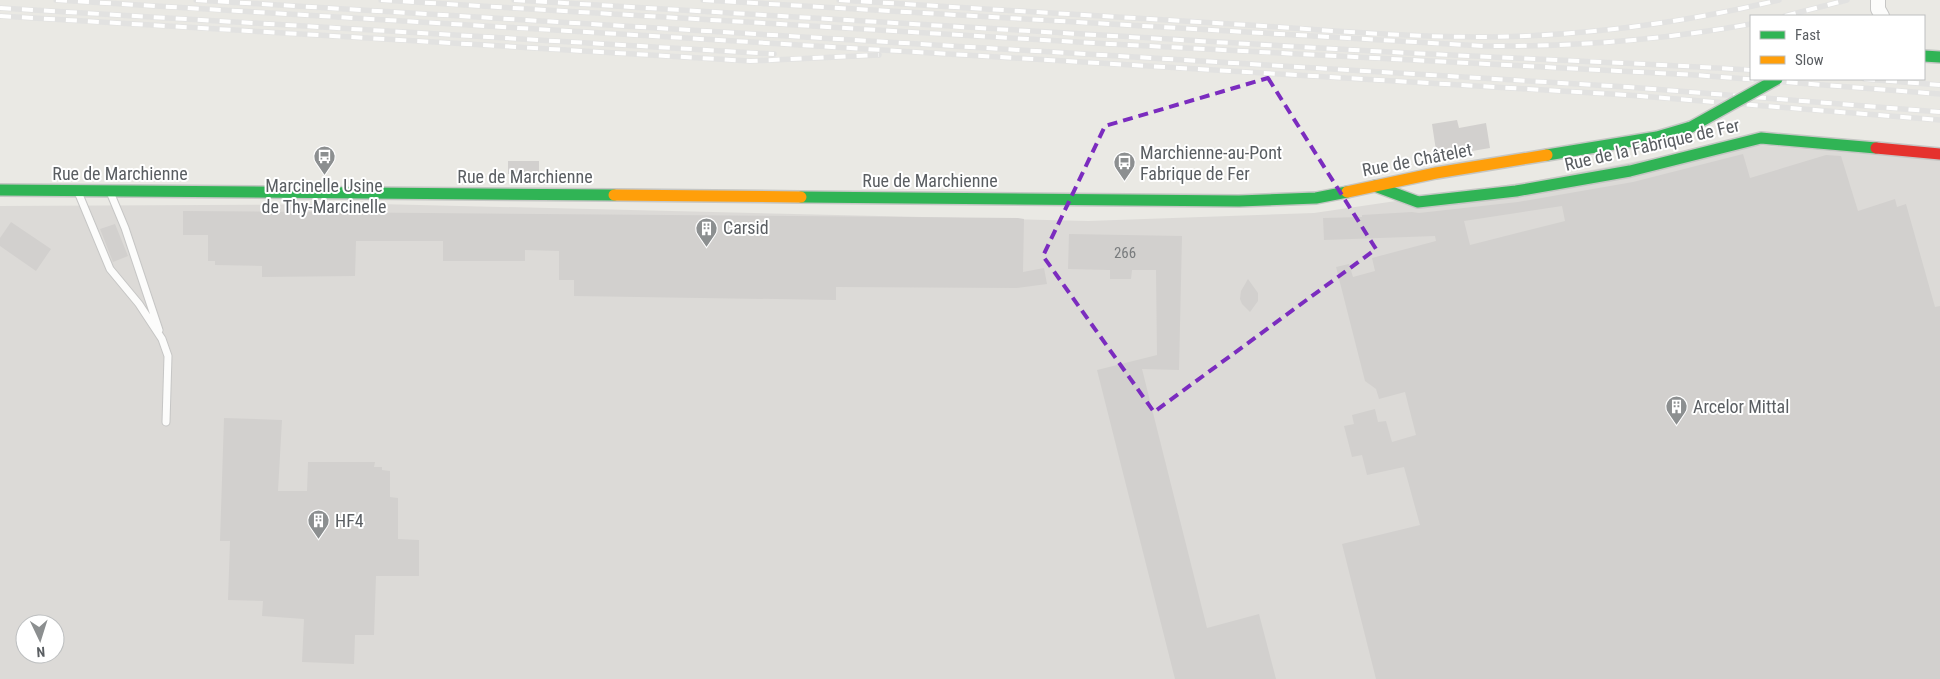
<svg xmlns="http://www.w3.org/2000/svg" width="1940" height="679" viewBox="0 0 1940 679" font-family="'Roboto Condensed',sans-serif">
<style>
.industrial{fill:#dcdad7;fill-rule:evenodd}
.building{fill:#d2d0ce;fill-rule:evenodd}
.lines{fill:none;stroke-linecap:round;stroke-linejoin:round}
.lane-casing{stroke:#c6c6c5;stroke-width:9}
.street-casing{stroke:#c6c6c5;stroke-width:16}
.fast-casing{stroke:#c5c6c4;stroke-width:14}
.slow-casing{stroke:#c5c6c4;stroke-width:14}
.jam-casing{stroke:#c5c6c4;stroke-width:14}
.lane{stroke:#fcfcfb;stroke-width:7}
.street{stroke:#fcfcfb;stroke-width:14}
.fast{stroke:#30b455;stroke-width:11}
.slow{stroke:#ff9f0a;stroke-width:11}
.jam{stroke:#e5322d;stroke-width:11}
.rail-casing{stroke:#e2e2e1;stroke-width:5.5}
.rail{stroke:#fff;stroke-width:4;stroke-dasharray:11;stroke-linecap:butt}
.fast-bridge-casing{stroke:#c5c6c4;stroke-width:14;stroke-linecap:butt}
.fast-bridge{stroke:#30b455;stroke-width:11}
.marked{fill:none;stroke:#7b2cbf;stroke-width:4;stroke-dasharray:10 6;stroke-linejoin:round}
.labels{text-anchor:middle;stroke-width:4;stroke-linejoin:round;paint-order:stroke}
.number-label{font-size:15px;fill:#797c7e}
.street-label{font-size:18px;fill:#5a5e62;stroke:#fff}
.poi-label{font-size:18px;fill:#5a5e62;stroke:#fff;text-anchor:start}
</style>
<rect width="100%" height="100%" fill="#eae9e4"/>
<path class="industrial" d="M1732 143 1940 160V679H0V206L378 204 1088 221 1314 213 1533 181ZM25 624H55V654H25Z"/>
<path class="building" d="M1457 120 1459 128 1486 123 1490 148 1437 157 1432 124Z
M1743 154 1750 178 1826 155 1841 156 1858 211 1895 199 1897 207 1906 204 1935 307 1940 306V679H1376L1342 544 1420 525 1404 467 1367 475 1362 455 1352 457 1344 426 1354 424 1352 415 1375 409 1378 422 1386 421 1392 442 1416 435 1405 392 1379 399 1376 389 1365 381 1336 267 1349 264 1353 277 1375 271 1372 258 1436 241 1435 236 1324 240 1323 218 1362 217V215L1412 212 1419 213 1518 202 1633 182ZM1562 206 1565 221 1470 245 1464 221Z
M508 161H539V174H508Z
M183 211 1018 218 1024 219 1023 272 1044 268 1047 284 1017 288 836 287V300L574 296V280H559V251L525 250V261H443V241H356L355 276 262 277V266L215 265V261H208V235H183Z
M11 222 51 249 36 271 0 246V238Z
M115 224 128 256 113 262 100 229Z
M1069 234 1182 236 1179 370 1142 369 1207 628 1259 614 1276 679H1175L1097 370 1157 355 1156 270H1132L1131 279H1110V270L1068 269Z
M1248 279 1258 293V301L1250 312 1242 304 1240 299 1241 291Z
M224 418 282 420 278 491H307L308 462H375L374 467H382V470L390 471V497L398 498V539L419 540V576H376L374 635H355L354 664 302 662 304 619 262 616 263 601 228 600 230 541H220Z"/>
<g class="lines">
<defs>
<path id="lane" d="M78 192 110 269 139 304 162 339 168 356 166 422
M110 192 125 228 159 330"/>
<path id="street" d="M1878 0V9L1882 16"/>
<path id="fast" d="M1924 56 1940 57
M1547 155 1657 137 1691 127
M1375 186 1418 202 1516 191 1630 171 1761 138 1876 148
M0 190 614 195
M801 197 1239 201 1316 198 1347 192"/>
<path id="slow" d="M1347 192 1436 173 1547 155
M614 195 801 197"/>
<path id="jam" d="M1876 148 1940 154"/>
</defs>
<use href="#lane" class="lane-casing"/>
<use href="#street" class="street-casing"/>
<use href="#fast" class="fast-casing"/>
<use href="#slow" class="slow-casing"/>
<use href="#jam" class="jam-casing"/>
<use href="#lane" class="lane"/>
<use href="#street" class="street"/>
<use href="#fast" class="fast"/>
<use href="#slow" class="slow"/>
<use href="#jam" class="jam"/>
<defs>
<path id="rail" d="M56 0 1627 95 1940 120
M196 0 1628 87 1940 112
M381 0 1110 44 1695 75 1940 94
M514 0C800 17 1086 35 1372 51 1498 58 1625 62 1751 70
M703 0 1483 46C1573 47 1662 40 1751 24
M839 0C970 8 1101 16 1232 24 1329 30 1428 40 1526 36 1611 32 1696 20 1779 0
M0 8 774 54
M0 16 750 61 879 55
M1785 16 1847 0
M1864 79 1940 85"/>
</defs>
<use href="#rail" class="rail-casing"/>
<use href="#rail" class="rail"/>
<defs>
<path id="fast-bridge" d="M1691 127 1777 79"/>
</defs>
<use href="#fast-bridge" class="fast-bridge-casing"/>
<use href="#fast-bridge" class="fast-bridge"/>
</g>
<path class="marked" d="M1268 78 1376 249 1154 412 1043 256 1105 126Z"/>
<defs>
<symbol id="bus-pin" viewBox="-11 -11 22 30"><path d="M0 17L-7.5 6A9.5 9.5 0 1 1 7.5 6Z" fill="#8c8f90" stroke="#fff"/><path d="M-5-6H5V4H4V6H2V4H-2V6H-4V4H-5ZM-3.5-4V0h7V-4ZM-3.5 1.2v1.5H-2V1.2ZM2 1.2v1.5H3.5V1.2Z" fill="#fff"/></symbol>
<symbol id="building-pin" viewBox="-11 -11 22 30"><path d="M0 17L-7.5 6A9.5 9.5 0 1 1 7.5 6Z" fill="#8c8f90" stroke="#fff"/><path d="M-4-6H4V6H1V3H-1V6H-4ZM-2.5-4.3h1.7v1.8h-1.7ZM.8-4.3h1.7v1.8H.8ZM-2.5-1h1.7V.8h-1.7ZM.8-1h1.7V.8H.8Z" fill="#fff"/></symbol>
</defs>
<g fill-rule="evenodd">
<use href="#bus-pin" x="312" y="144" width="25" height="34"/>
<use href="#bus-pin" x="1112" y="150" width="25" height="34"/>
<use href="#building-pin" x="694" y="216" width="25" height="34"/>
<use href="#building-pin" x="1664" y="394" width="25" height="34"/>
<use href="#building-pin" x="306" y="508" width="25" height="34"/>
</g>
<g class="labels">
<g class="number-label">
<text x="1125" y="258">266</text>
</g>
<g class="street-label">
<text transform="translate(1652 145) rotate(-13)" y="6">Rue de la Fabrique de Fer</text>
<text transform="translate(1417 160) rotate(-11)" y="6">Rue de Châtelet</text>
<text x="120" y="180">Rue de Marchienne</text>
<text x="525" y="183">Rue de Marchienne</text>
<text x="930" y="187">Rue de Marchienne</text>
</g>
<g class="poi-label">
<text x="1140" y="159">Marchienne-au-Pont<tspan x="1140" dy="21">Fabrique de Fer</tspan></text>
<text x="324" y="192" text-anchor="middle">Marcinelle Usine<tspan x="324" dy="21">de Thy-Marcinelle</tspan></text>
<text x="723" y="234">Carsid</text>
<text x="1693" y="413">Arcelor Mittal</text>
<text x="335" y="527">HF4</text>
</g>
</g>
<rect x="1750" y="15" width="175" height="65" fill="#ffffff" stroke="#bdbfc0"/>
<rect x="1760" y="31" width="25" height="8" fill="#30b455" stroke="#bdbfc0"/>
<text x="1795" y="40" font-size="15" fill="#5a5e62">Fast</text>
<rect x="1760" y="56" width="25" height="8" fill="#ff9f0a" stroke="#bdbfc0"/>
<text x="1795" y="65" font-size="15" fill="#5a5e62">Slow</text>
<g transform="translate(40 639) rotate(176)"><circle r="24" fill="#ffffff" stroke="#bdbfc0"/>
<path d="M0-4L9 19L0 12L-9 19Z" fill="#8c8f90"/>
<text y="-8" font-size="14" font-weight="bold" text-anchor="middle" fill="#5a5e62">N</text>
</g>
</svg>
